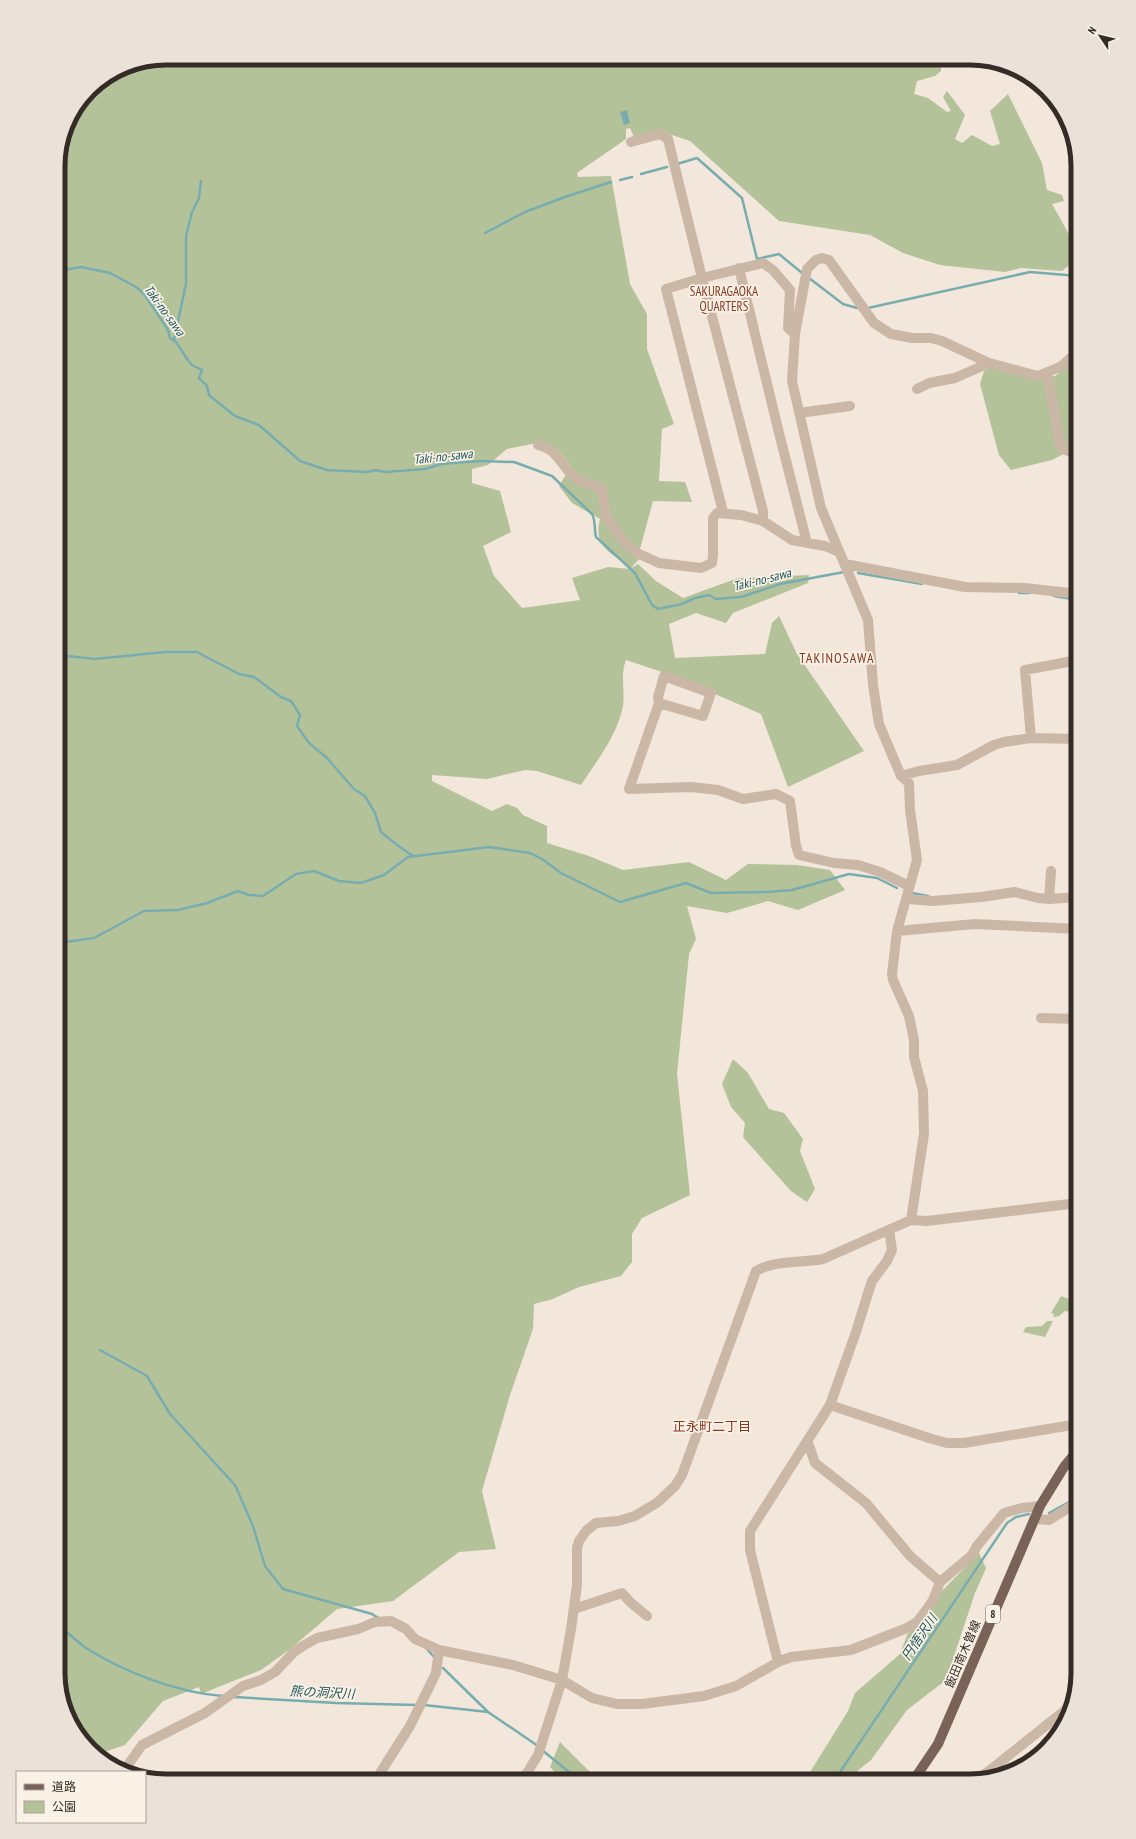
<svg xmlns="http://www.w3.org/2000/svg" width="1136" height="1839" viewBox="0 0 1136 1839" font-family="'PT Sans Narrow','Noto Sans JP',sans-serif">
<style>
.green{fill:#b4c29a}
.water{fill:#78adb0}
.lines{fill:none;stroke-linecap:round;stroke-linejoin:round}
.stream{stroke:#78adb0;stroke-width:2.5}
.minor{stroke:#cbb7a6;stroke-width:10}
.major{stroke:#796358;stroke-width:10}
.labels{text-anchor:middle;stroke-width:3.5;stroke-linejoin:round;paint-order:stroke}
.shield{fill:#faf1e7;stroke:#716761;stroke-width:1}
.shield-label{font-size:11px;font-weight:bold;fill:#362c27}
.street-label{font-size:12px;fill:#362c27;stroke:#faf1e7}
.neighbourhood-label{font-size:13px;fill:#87381e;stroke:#faf1e7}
.water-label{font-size:13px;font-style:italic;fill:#1c5559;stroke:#faf1e7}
.quarter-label{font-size:14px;letter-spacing:1px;fill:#87381e;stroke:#faf1e7}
.rim{fill:none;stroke:#362c27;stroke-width:5}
</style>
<rect width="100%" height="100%" fill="#f2e7da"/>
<path class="green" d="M166 58H938L941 64V71L935 76 917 81 914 94 928 98 947 112 951 111 943 97 947 91 965 115 955 139 962 143 972 135 992 146 1000 144 990 111 1008 94 1042 163 1047 190 1062 195 1064 201 1052 204 1075 245 1072 263 1062 271 1021 268 1005 272 940 265 903 253 870 235 779 221 690 141 660 131 634 137 630 128 626 129V139L577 173 578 177 611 176 630 284 647 314V349L674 424 662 429 659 481 685 482 692 502 653 501 640 549 639 559 631 568C611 552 593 548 600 519L572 503 559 486 571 466 559 451 542 442 507 449 488 465 472 469V483L500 491 511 532 483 546 494 576 522 608 580 600 572 578 608 567 630 569 638 564 656 581 683 598 738 578 809 575 808 583 733 613 726 623 696 613 669 624 675 658 765 654 772 623 779 616 797 654 864 751 788 787 761 714 671 675 626 660C620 675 625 690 623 706 617 736 598 759 581 785L537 771 525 770 487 779 432 775V781L492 811 507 804 517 808 523 815 547 826V843L589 856 623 870 689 862 726 880 748 864 797 865 830 870 845 890 798 910 768 901 727 913 687 906 696 939 689 954 677 1074 690 1195 642 1218 632 1234V1262L621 1276 579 1287 553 1299 534 1304 533 1329 510 1395 482 1491 496 1549 459 1552 393 1601 337 1609 289 1650 261 1670 201 1694 199 1687 163 1701 125 1745 98 1754 69 1721 58 1673V159L66 124 90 89 125 66Z
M1074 361 1078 369V378L1069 379 1070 392 1075 395 1073 449 1052 460 1011 470 999 455 980 384 984 371 991 367 1040 380 1055 376Z
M733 1059 748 1073 769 1109 784 1113 803 1139 800 1151 815 1189 807 1202 791 1191 743 1137 745 1123 731 1107 722 1084Z
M1061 1296 1069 1299 1071 1307 1069 1312 1065 1311 1059 1316 1053 1317 1054 1314 1051 1313Z
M1047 1321H1053L1045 1337 1023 1332 1026 1327 1042 1326Z
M979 1553 986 1568 975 1593 946 1680 907 1710 871 1760 845 1781H797L807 1777 848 1711 855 1693 900 1654 907 1635 923 1618 940 1593Z
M560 1742 599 1781H563L550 1767Z"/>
<path class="water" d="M627 110 630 123 624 125 620 112Z"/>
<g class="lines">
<path class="stream" d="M677 164 697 158 742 198 757 259 779 254 802 273
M641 174 667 167
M620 180 632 177
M485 233 525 212 565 197 611 182
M58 271 81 267 110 273 136 287 145 295 168 330 170 338 176 342 187 359 192 365 202 370 199 378 207 386 209 395 215 400 235 416 259 425 300 461 327 470 368 472 375 470 385 472 425 469 441 464 481 461 514 462 552 476 592 514C596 521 594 530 596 537L635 573 652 605 658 609 682 604 695 598 709 595 716 599 741 597 780 584 844 572
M809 278 843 304 857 308
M868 308 1030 272 1078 276
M174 340 186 284V236L192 212 199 198 201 181
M858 573 922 584
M1019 593H1030
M1054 596 1078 600
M58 659 68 656 95 659 165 652H197L239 674 254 677 281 697 291 701 300 715 297 726 309 743 327 758 354 789 365 796 375 813 381 832 397 845 413 856
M912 893 928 896
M58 943 94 938 144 911 178 910 207 903 238 891 249 895 263 896 296 874 314 871 339 881 361 883 384 875 408 857 489 847 530 853 542 859 561 873 620 902 686 883 711 893 766 892 792 890 849 874 877 878 897 888
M100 1350 147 1376 170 1414 235 1485 253 1526 265 1566 283 1589 372 1614 380 1619
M1049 1513 1078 1497
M58 1624C67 1632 76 1641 86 1648 124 1672 178 1693 223 1696
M427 1649 434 1657
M443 1668 487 1711
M234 1697 336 1703 417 1705
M424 1705 488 1712 538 1746
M542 1750 580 1781
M834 1781 1007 1523 1016 1517 1029 1514"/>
<path class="minor" d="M631 142 660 134 668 139 702 278 763 511V521
M739 268 779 433 807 543
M1047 373 1061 448 1071 452H1078
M917 389 929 383 955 378 989 363
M799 413 850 406
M538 445C561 451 560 467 576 478 583 484 595 484 602 490L606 518 626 544 637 553 659 563 701 568 712 563 713 555V518L717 513 741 515 763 521 792 540 825 546 839 552
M723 512 666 289 702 278 763 263 773 270 790 290 788 328 795 334
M845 564 965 587 1025 588 1078 594
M659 703 703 716 711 693 664 676 658 697 659 703 629 789 691 787 718 790 743 799 776 794 790 801 796 846 799 855 834 863 858 865 880 872 909 886
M1031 738 1025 670 1078 660
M901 776 919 771 957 765 994 745 1004 742 1031 738 1078 739
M907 899 933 901 981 897 1015 892 1038 898 1049 899 1078 897
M1049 899 1051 871
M897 931 975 924 1078 929
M1041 1018 1078 1019
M911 1220 924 1134 923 1091 914 1057V1040L909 1016 893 980 892 974 897 931 917 860 910 810 909 783 901 776 879 724 873 685 868 620 821 508 792 381 795 334 807 269 816 260 822 258 829 260 874 323 891 334 912 338H931L942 341 989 363 1038 376 1062 366 1078 351
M830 1405 932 1439 947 1443H964L1078 1424
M808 1443 815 1463 866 1503 910 1556 940 1582
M1034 1519 1049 1520 1078 1502
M574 1609 622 1593 630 1602 647 1616
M778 1662 750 1550V1531L830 1405 856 1332 869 1290 872 1281 887 1261 892 1250 889 1230
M127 1770 128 1765 142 1745 205 1713 243 1686 261 1680 275 1672 294 1652 303 1646 317 1638 358 1629 375 1622 391 1621 406 1629 415 1639 439 1650 513 1665 562 1680 592 1698 617 1704H642L704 1696 736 1686 778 1662 791 1657 851 1650 907 1628 917 1622 927 1609 933 1600 940 1582 972 1555 977 1546 1004 1513 1022 1508 1040 1506
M979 1779 1068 1708
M375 1781 410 1726 436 1673 439 1650
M522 1781 538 1755 562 1680 571 1629 577 1585V1548L579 1541 586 1531 596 1523 618 1521 635 1516 658 1502 675 1486 682 1475 756 1271C775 1260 801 1263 823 1259L911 1220 927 1221 1078 1203"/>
<path class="major" d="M913 1781 938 1744 1040 1506 1064 1467 1078 1450"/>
</g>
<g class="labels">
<rect class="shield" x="986" y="1605" width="14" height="18" rx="3"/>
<g class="shield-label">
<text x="993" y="1618">8</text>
</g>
<g class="street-label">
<text transform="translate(963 1654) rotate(-67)" y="4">飯田南木曽線</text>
</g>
<g class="neighbourhood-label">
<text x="724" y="296">SAKURAGAOKA<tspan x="724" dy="15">QUARTERS</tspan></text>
<text x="712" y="1431">正永町二丁目</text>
</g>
<g class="water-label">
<text transform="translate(165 310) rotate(54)" y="5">Taki-no-sawa</text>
<text transform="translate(443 456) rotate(-6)" y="5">Taki-no-sawa</text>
<text transform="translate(762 579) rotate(-14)" y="5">Taki-no-sawa</text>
<text transform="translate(919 1637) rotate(-56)" y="5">円悟沢川</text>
<text transform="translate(322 1692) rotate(3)" y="5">熊の洞沢川</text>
</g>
<g class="quarter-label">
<text x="837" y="663">TAKINOSAWA</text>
</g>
</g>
<path d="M0 0H1136V1839H0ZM166 65H970A101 101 0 0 1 1071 166V1673A101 101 0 0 1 970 1774H166A101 101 0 0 1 65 1673V166A101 101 0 0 1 166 65Z" fill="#eae1d8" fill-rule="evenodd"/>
<path class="rim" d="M166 65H970A101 101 0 0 1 1071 166V1673A101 101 0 0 1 970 1774H166A101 101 0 0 1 65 1673V166A101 101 0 0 1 166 65Z"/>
<rect x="16" y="1771" width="130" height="52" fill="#faf1e7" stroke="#aca29a"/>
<rect x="24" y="1784" width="20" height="6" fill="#796358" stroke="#aca29a"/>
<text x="52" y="1791" font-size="12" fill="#362c27">道路</text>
<rect x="24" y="1801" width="20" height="12" fill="#b4c29a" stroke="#aca29a"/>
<text x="52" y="1811" font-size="12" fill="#362c27">公園</text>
<g transform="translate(1100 36) rotate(305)" stroke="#faf1e7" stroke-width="3" paint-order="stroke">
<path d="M0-3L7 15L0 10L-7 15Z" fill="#362c27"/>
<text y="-6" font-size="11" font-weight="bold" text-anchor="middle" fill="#362c27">N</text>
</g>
</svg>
